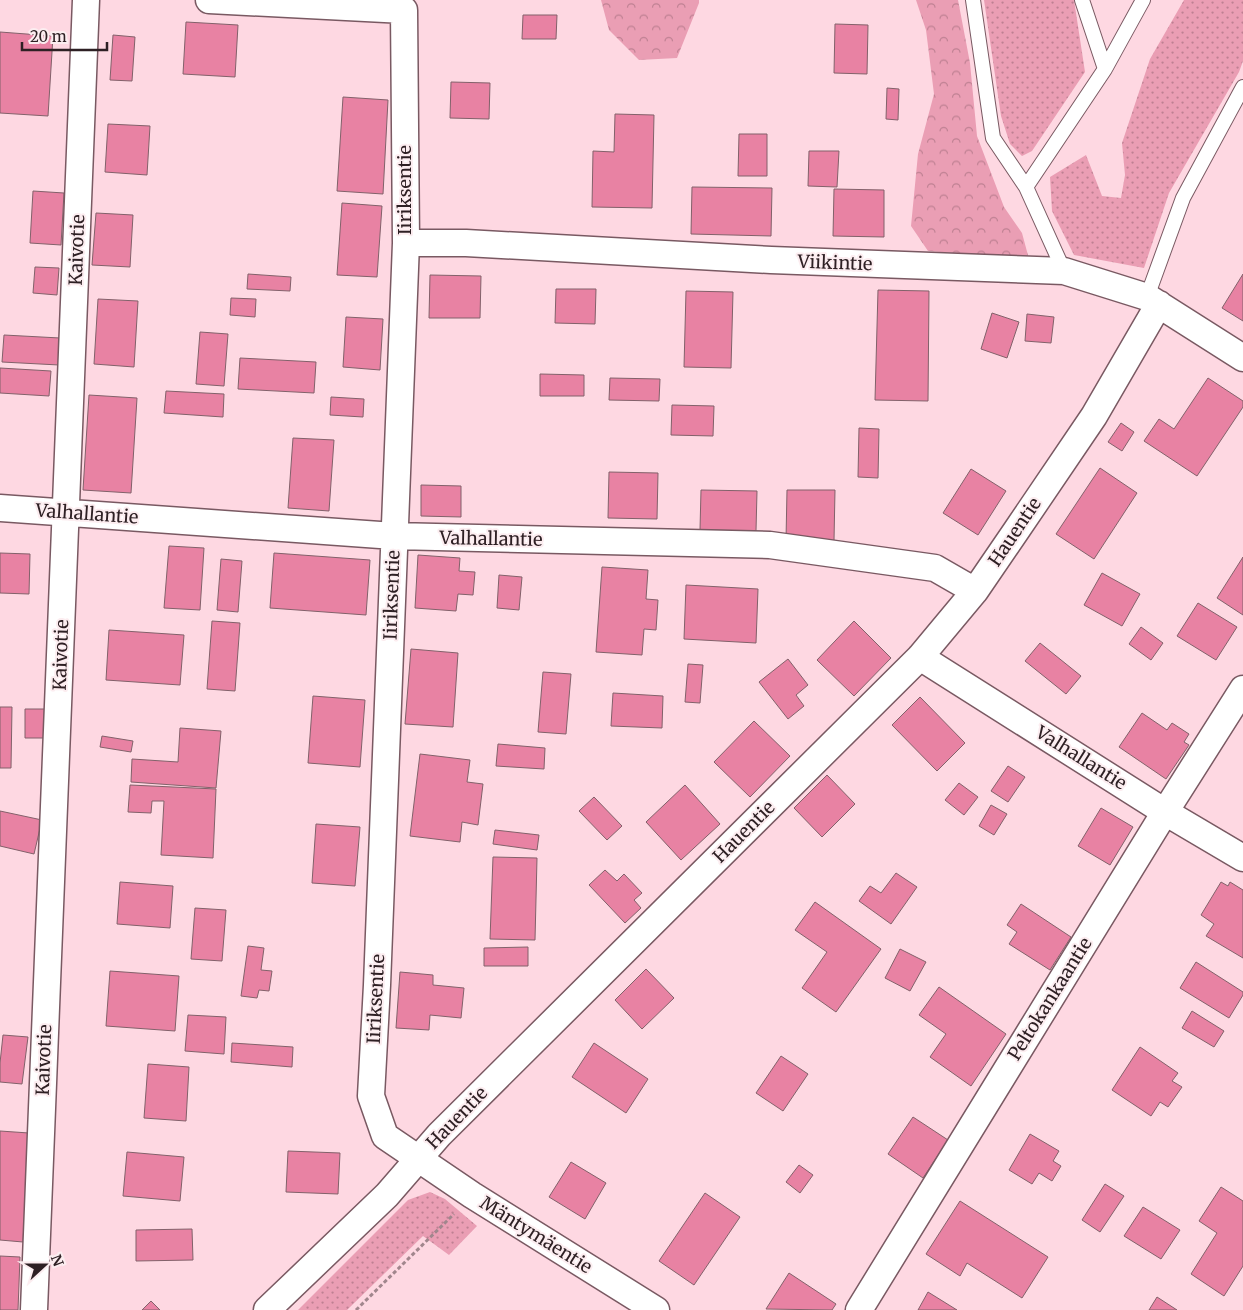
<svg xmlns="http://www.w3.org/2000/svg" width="1243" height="1310" viewBox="0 0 1243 1310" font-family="Merriweather,serif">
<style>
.grass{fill:url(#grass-dots)}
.forest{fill:url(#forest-crowns)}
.building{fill:#e882a3;stroke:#82616a}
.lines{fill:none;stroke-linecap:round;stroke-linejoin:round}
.service-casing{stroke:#795962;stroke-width:16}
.minor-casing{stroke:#795962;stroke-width:29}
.path{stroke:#a1868d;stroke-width:3;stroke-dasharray:4 2.5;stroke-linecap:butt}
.service{stroke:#fff;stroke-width:14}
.minor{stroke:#fff;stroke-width:26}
.labels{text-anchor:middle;stroke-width:4;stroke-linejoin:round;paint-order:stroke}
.street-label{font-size:18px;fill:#2e2024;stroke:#fcedf0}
</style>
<defs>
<pattern id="grass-dots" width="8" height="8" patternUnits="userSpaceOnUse" patternTransform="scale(1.25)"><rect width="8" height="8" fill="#ea9eb4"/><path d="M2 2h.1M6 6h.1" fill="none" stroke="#be8092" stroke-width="1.8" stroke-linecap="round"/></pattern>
<pattern id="forest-crowns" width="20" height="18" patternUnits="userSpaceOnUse" patternTransform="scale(1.25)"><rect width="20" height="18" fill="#ea9eb4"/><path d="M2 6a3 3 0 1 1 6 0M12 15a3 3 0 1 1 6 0" fill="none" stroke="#be8092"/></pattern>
</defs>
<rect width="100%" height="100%" fill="#fed8e2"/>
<path class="grass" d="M984 0H1074L1085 72 1032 151 1022 156 1010 144 1001 116Z
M1184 0H1243V61L1239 72 1169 193 1144 268 1074 255 1052 211 1050 177 1086 155 1102 196 1121 198 1125 175 1122 143 1150 59Z
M430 1192 445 1199 477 1226 449 1255 423 1236 347 1310H298L408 1200Z"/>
<path class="forest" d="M601 0H699V3L677 58 639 60 609 30Z
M916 0H958L970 63 977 136 1004 207 1022 233 1029 259 928 251 911 226 918 154 934 94 926 30Z"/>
<path class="building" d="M523 15H557L556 39H522Z
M186 22 238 25 235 77 183 74Z
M835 24 868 25 867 74 834 73Z
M0 32 53 36 48 116 0 113Z
M113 35 135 37 132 81 110 80Z
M451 82 490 83 489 119 450 118Z
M887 88 899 89 898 120 886 119Z
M343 97 388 100 383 194 337 191Z
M615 114 654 115 652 208 592 207 593 151 614 152Z
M108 124 150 126 147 175 105 172Z
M739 134H767V176H738Z
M809 151H839L837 187 808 186Z
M692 187 772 188 771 236 691 234Z
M834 189 884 190V237L833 236Z
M33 191 64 193 61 245 30 243Z
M342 203 382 206 377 277 337 275Z
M96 213 133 215 130 267 92 265Z
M35 267 59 268 57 295 33 293Z
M248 274 291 277 290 291 247 289Z
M1243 274V321L1222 308Z
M430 275 481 276 480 318H429Z
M556 289H596L595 324 555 323Z
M878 290 929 291 928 401 875 400Z
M686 291 733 292 731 368 684 367Z
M231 298 256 299 255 317 230 315Z
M98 299 138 301 134 367 94 364Z
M992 313 1019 322 1007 358 981 349Z
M1027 314 1054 317 1051 343 1025 341Z
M346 317 383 319 380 370 343 367Z
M200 332 228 334 224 386 196 384Z
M4 335 60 338 59 365 2 362Z
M240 358 316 362 314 393 238 389Z
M0 368 51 371 49 396 0 393Z
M540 374 584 375V396H540Z
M610 378 660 379 659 401 609 400Z
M1208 378 1243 401V407L1197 476 1144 441 1159 419 1174 429Z
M166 391 224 394 223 417 164 413Z
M89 395 137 398 131 493 83 490Z
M331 397 364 399 363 417 330 415Z
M672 405 714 406 713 436 671 435Z
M1121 423 1134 432 1122 451 1108 442Z
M859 428 879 429 878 478 858 477Z
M293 438 334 440 329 511 288 508Z
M1100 468 1137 493 1094 559 1056 534Z
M971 469 1006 491 978 535 943 513Z
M609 472 658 473 657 519 608 518Z
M421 485 461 486V517L421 516Z
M701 490 757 491 756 531 700 530Z
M787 490H835L834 541 786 540Z
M169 546 204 548 200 610 164 608Z
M0 553 30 554 29 594 0 593Z
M274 553 370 560 366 615 270 608Z
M418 555 460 558 459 571 475 572 473 595 458 594 456 611 415 608Z
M1243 557V615L1217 598Z
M221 559 242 561 238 612 217 610Z
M602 567 648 570 646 599 658 600 656 630 644 629 642 655 596 652Z
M1102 573 1140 594 1122 626 1084 605Z
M499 575 522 577 519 610 497 608Z
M686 585 758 589 756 643 684 639Z
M1198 603 1237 627 1216 660 1177 636Z
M212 621 240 623 235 691 207 689Z
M854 621 891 658 854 696 817 660Z
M1141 627 1163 643 1151 660 1129 644Z
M109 630 184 635 180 685 106 680Z
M1040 643 1081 676 1066 694 1025 661Z
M411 649 458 653 453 727 405 724Z
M788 659 808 685 796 695 804 706 788 719 759 682Z
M688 664 703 665 700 703 685 702Z
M543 672 571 674 566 734 538 732Z
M613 693 663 696 662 728 611 726Z
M313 696 365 700 360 767 308 763Z
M920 697 965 743 937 771 892 725Z
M0 707H12L11 768H0Z
M25 709H47L46 738H25Z
M1142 713 1167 730 1172 723 1189 734 1184 742 1189 745 1166 779 1119 747Z
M754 721 790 756 750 797 714 762Z
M180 728 221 731 216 788 131 782 132 759 178 762Z
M102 736 133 741 131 752 100 747Z
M498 744 545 748 544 769 496 766Z
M420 754 470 760 467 782 483 784 478 825 462 822 460 842 410 836Z
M1008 766 1025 777 1008 802 991 791Z
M827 775 855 804 822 837 794 808Z
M959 783 978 797 964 815 945 800Z
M130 785 216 789 213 858 161 855 164 801H152L151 813 128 812Z
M685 785 720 824 681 860 646 822Z
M594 797 622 826 607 840 579 811Z
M991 805 1007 814 994 835 979 826Z
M1101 808 1133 827 1110 865 1078 846Z
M0 811 42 820 34 854 0 846Z
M316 824 360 827 355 886 312 883Z
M495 830 539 835 537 850 493 844Z
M493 857 537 858 535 940 490 939Z
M605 870 617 881 624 874 642 893 634 900 641 908 625 923 589 885Z
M896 873 917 887 891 924 859 901 870 886 881 893Z
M120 882 173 886 170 928 117 924Z
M1221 882 1228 886 1230 882 1243 890V958L1206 936 1214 924 1201 915Z
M815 902 881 949 836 1012 802 988 827 952 795 930Z
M1021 904 1071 937 1050 970 1009 944 1017 932 1007 925Z
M195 908 226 910 222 961 191 959Z
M248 946 264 948 261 970 272 971 269 991 259 990 257 998 241 996Z
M528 947V966H484V948Z
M900 949 926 962 910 991 885 978Z
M1196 962 1243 992V995L1229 1018 1180 988Z
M646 969 674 998 642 1029 615 1000Z
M110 971 179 976 175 1031 106 1026Z
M400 972 433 975V985L464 988 461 1018 430 1015 429 1030 396 1028Z
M939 987 1006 1034 971 1086 930 1057 946 1034 919 1015Z
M1192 1011 1224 1031 1214 1047 1182 1028Z
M188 1015 226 1017 224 1054 185 1051Z
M3 1035 28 1037 22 1084 0 1082V1063Z
M232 1043 293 1047 292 1067 231 1062Z
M594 1043 648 1079 626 1113 572 1077Z
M1140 1047 1178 1073 1172 1081 1182 1087 1168 1107 1160 1102 1151 1116 1112 1090Z
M781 1056 808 1074 783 1111 756 1093Z
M148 1064 189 1067 186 1121 144 1118Z
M913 1117 948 1140 923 1178 888 1154Z
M0 1131 29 1133 23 1242 0 1240Z
M1030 1134 1059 1151 1053 1161 1061 1166 1052 1181 1039 1173 1032 1184 1009 1170Z
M288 1151 340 1153 338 1194 286 1192Z
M127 1152 184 1157 180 1201 123 1196Z
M571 1162 606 1183 585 1219 549 1197Z
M799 1165 813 1175 800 1193 786 1182Z
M1105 1184 1124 1196 1100 1232 1082 1220Z
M1221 1187 1243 1201V1266L1224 1296 1191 1274 1217 1233 1199 1221Z
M705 1193 740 1217 694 1285 659 1261Z
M960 1201 1048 1257 1022 1298 967 1263 960 1276 926 1254Z
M1143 1207 1180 1230 1161 1259 1124 1236Z
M192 1229 193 1260 136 1261V1230Z
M0 1256 20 1257 18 1310H0Z
M789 1273 836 1304 832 1310 766 1309Z
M928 1292 957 1310H918Z
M1157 1297 1177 1310H1149Z
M151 1301 160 1310H142Z"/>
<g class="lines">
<defs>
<path id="service" d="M973 0 993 138 1026 187 1064 271
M1082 0 1105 69
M1026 187 1105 69 1143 0
M1147 297 1183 198 1243 87"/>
<path id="minor" d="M209 0 404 10 406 243 377 985 371 1096 385 1136 472 1195 656 1310
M406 243H466L771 260 1064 271 1147 297 1243 358
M0 508 394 536 770 545 935 568 975 591
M920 657 1165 812 1243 858
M34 1310 86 0
M267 1310 387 1195 439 1135 920 657 975 591 1016 531 1094 416 1159 304
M859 1310 1165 812 1243 689"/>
</defs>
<use href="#service" class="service-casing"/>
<use href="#minor" class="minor-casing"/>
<path class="path" d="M356 1310 454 1214"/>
<use href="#service" class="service"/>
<use href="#minor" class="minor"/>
</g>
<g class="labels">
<g class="street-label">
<text transform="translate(405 190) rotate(-90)" y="6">Iiriksentie</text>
<text transform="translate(77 250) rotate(-88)" y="6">Kaivotie</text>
<text transform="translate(835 263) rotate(2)" y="6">Viikintie</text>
<text transform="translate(87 514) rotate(4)" y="6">Valhallantie</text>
<text transform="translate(1015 532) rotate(-56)" y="6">Hauentie</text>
<text transform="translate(491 539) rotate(1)" y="6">Valhallantie</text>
<text transform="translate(392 595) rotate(-88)" y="6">Iiriksentie</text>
<text transform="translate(61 655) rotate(-88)" y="6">Kaivotie</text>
<text transform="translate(1081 758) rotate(32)" y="6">Valhallantie</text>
<text transform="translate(744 832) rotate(-45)" y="6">Hauentie</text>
<text transform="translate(376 999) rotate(-87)" y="6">Iiriksentie</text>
<text transform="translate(1050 999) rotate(-58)" y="6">Peltokankaantie</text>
<text transform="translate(44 1060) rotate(-88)" y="6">Kaivotie</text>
<text transform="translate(457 1118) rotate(-46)" y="6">Hauentie</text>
<text transform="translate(536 1235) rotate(32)" y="6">Mäntymäentie</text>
</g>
</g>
<g transform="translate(45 1265) rotate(69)" stroke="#fcedf0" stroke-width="4" paint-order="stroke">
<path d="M0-4L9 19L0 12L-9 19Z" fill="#2e2024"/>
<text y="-8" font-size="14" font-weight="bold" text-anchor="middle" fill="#2e2024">N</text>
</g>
<path d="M22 42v8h85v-8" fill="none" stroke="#2e2024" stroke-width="2.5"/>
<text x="30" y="42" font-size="15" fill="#2e2024" stroke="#fcedf0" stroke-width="4" paint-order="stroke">20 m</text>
</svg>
